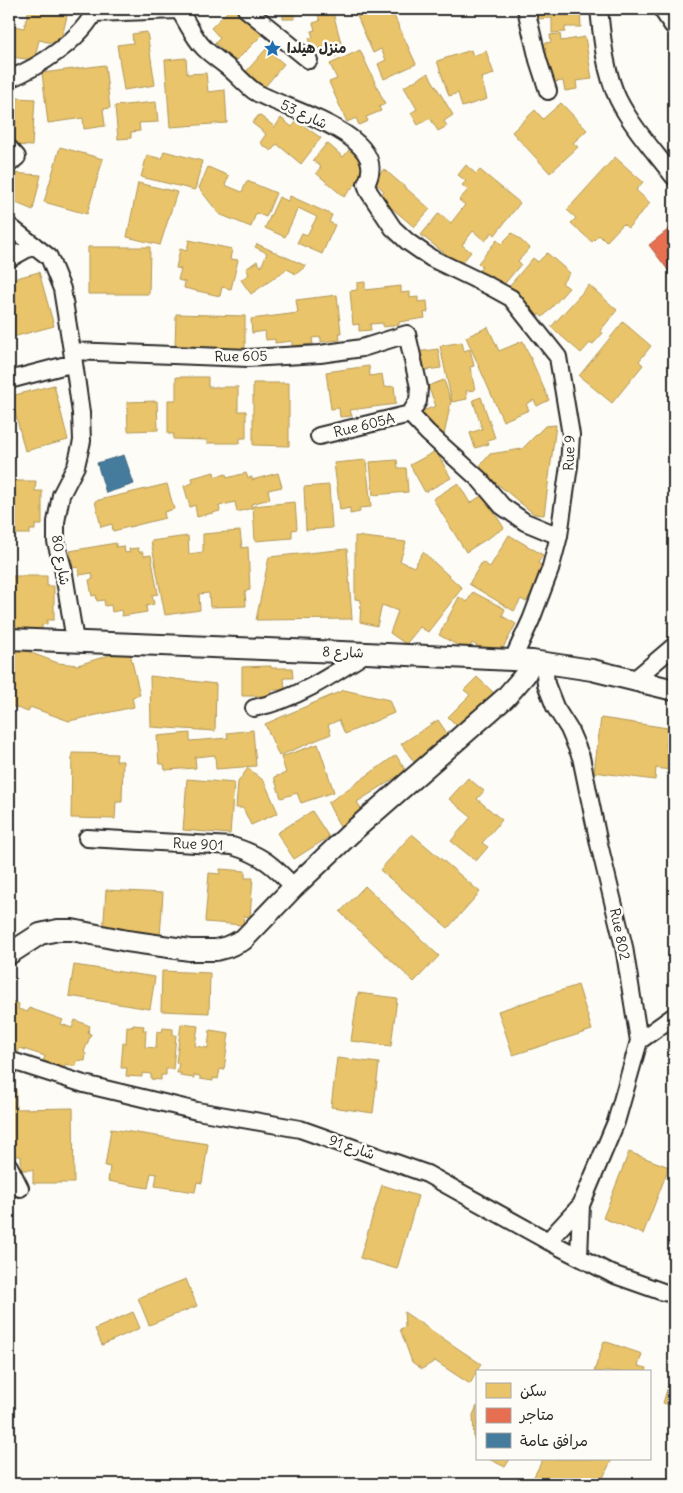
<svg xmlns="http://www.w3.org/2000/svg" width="683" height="1493" viewBox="0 0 683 1493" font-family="Delius,'Playpen Sans Arabic',sans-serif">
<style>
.homes{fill:#e9c46a;stroke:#b09657}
.shops{fill:#e76f51;stroke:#af5b46}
.public{fill:#457b9d;stroke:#3d637b}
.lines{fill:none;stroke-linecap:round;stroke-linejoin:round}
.minor-casing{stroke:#2b2b2b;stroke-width:20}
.tertiary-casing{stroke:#2b2b2b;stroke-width:24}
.minor{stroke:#fdfcf7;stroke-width:16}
.tertiary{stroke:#fdfcf7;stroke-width:20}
.labels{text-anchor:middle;stroke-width:5;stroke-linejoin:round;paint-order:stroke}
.poi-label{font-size:14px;font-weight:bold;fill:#2b2b2b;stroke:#fdfcf7;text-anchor:start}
.street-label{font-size:14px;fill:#2b2b2b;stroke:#fdfcf7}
</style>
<rect width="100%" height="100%" fill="#fdfcf7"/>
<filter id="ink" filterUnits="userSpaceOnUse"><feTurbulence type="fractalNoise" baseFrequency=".02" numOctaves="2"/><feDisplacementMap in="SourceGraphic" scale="10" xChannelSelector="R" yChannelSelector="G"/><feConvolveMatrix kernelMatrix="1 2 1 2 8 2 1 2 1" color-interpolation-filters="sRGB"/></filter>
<g filter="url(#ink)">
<path class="homes" d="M29 9H36L67 16 60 45 39 40 34 60 11 57 9 25 24 28Z
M230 9H236L262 35 234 63 215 43 220 38 211 28Z
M283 9H305V14L295 13V19H283Z
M316 9H332L344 54 332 57 329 46 313 50 309 38 313 37 311 31 315 30 313 23 320 21Z
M373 9 376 16 391 9 416 64 384 79 378 64 386 60 381 49 373 53 357 16Z
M535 9H580L581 27H565V32L552 33V18L536 19Z
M147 32 155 85 124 90 117 45 133 43 132 34Z
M560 34 561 41 585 37 592 79 576 81 577 89 565 91 563 81 553 82 552 73 546 74 541 44 551 42 550 35Z
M266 49 284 64 263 89 244 74Z
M360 50 385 104 379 107 381 111 366 117 368 121 359 125 356 118 347 122 329 82 337 79 330 64Z
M471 50 473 56 486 51 494 74 481 78 487 99 462 107 458 93 449 96 437 61Z
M186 58 187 74 206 73 208 92 225 90 227 123 170 127 165 60Z
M105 65 110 108 103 109 105 126 84 129 83 118 48 123 42 73Z
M428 73 453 115 444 121 447 126 438 131 430 118 418 125 411 113 417 109 404 87Z
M17 98 35 99 32 146 14 145Z
M9 101H13L10 143 9 142Z
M156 102 158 122 139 123 140 131 131 132V138L118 139 115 106Z
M561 103 587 130 573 143 578 147 550 173 512 132 535 110 543 119Z
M259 115 275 127 281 118 292 127 297 121 321 138 301 164 277 144 271 151 260 143 266 134 252 123Z
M327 143 343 157 349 150 370 168 344 197 316 173 321 167 313 160Z
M60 147 103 159 87 214 44 202Z
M164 151 202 161 195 190 141 177 147 155 162 159Z
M615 157 643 182 636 190 650 203 628 228 623 224 606 242 599 235 592 242 571 223 576 218 567 210Z
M466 165 476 174 480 170 520 203 495 235 492 232 485 241 473 231 462 245 471 252 460 265 421 235 439 213 451 223 465 205 459 200 468 190 462 185 466 181 458 175Z
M208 167 229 176 225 185 242 192 247 181 276 193 266 217 256 213 251 227 219 214 199 188Z
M384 169 430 209 414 227 379 197 384 191 373 181Z
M9 173 41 175 33 210 9 200Z
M138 183 177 192 160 245 127 237Z
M290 196 332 215 329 222 335 225 322 254 297 243 302 233 307 235 317 217 298 208 285 237 265 228 279 197 288 201Z
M512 233 530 248 518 261 521 264 501 288 477 273 482 267 478 263 497 240 501 244Z
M189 240 232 249 230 259 238 260 231 289 222 287 220 296 184 288 185 282 178 280 181 269 176 268 180 249 187 251Z
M257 244 306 266 296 274 287 269 251 294 241 280 249 274 246 269 257 261 261 267 267 253 255 247Z
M88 247H150L149 294H88Z
M547 253 570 273 562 283 569 288 543 317 539 314 536 318 505 291 533 258 538 262Z
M39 272 54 326 9 338V280Z
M365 282V290L401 286V293L410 292V298L418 297V302L427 301 428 312 424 313 425 318 399 322V325L383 327V323L370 324 371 330 359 331V324L353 325 350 291 357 290V283Z
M589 285 617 310 600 331 603 333 592 345 590 343 581 353 551 327Z
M337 295 341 333H339L340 340 321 342V337L312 338 313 344 292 346V341L275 343V339L266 340 265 331 252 333 251 319 298 313 296 300Z
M176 314 245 316V349L175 348Z
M623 322 651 346 639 361 643 365 612 403 579 376Z
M488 327 499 351 523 341 549 400 537 406 534 400 526 404 529 410 503 421 466 337Z
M462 342 464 351 470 349 474 366 470 367 475 390 466 391 467 399 452 402 440 346Z
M438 349 441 368 419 371 416 352Z
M369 366 370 376 382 374 384 387 394 386 396 404 350 410 352 416 340 417 339 408 331 409 326 372Z
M176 377H208V387H238V411H246V438H240V443H207V440L173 439 174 434H168V400H176Z
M444 380 451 401 443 440 414 414 436 406 428 386Z
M253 383H289V446L253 445Z
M54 385 68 440 25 451 11 396Z
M481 397 495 438 487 440 489 444 475 448 470 433 482 429 473 400Z
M157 401 158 430 128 431 127 402Z
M556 425 544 515 534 514 478 468 490 454 522 449 545 426Z
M436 451 451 478 425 492 410 465Z
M366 460 371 507 359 508 360 512 350 514V508L340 510 334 463Z
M397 460 398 468H406L408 492 373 495 370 462Z
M214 472 215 477 226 474 227 478 246 473 248 478 252 477V480L278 473 282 487 268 490 270 499 251 504 252 508 237 512 235 502 219 506 220 511 197 517 195 505 190 507 184 486 193 483 192 478Z
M9 481H36L35 491H42V525H35V530H30V534H9Z
M458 483 470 503 483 495 504 528 466 552 433 499Z
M167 484 174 509 164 512 165 518 113 531 112 524 101 527 95 501Z
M329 485 332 528 306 530 304 487Z
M295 502 297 529 292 530V538L255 541 253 506Z
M240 531 242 548 248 547 250 590 245 591 246 606 210 607 209 593 199 594 200 610 165 615 151 541 188 536 189 554 203 552V534Z
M509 535 543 555 538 563 546 568 526 602 521 599 514 611 469 584 482 562 490 567Z
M355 536 406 542 400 561 414 567 423 552 462 588 428 632 420 627 406 644 390 633 398 611 382 605 377 626 360 622 361 600 355 599Z
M116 543V547L124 546 125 553 130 552 129 549 138 548 139 552H143L144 556 151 555 158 594 152 595 154 604 146 606 147 612 122 616 121 610 112 612 111 605 105 606 104 600 97 601 96 595 92 596 89 580 93 579 92 573 79 575 78 567 73 568 70 551Z
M347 549 352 619 256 620 269 557Z
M9 576H47V586H54V620H47V624L42 625V629H12V624H9Z
M473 592 505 609 502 616 516 624 498 657 472 643 468 651 439 635 459 597 467 602Z
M10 645 58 663 78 665 129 649 140 695 132 697 134 707 69 721 30 707 28 712 9 705V649Z
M271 666V668H292L293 678H284L285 690H271V696H242V667Z
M150 676 216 684 215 731 151 727Z
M477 677 495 694 460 729 448 717 470 695 464 690Z
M344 690 389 700 394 713 345 734 339 720 328 725 331 734 279 756 265 724Z
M601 718 668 728 666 747 674 748 670 770 656 768 655 780 594 772Z
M438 720 451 739 415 763 401 744Z
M253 730 256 766 216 769 215 755 195 757 196 768 165 770 164 764H159L157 736 190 733V741L228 738 227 733Z
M318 744 334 792 301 803 297 793 281 798 274 777 286 773 281 757Z
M72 753 117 754 116 761H123L122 802H116L115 819 71 818Z
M396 755 406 771 357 802 365 814 341 829 328 803Z
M248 768 264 781 278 813 251 825 243 808H236L238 782Z
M468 778 484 791 477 799 502 820 482 843 488 847 476 861 451 841 471 817 449 799Z
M187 779 234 783 230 834 183 830Z
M312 811 329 837 294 859 277 833Z
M412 834 480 892 448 928 380 870Z
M220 869 245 871V878H253L250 917 244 916 243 925 205 922 209 873 220 874Z
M365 886 439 956 414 982 340 912Z
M106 890 163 893 160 937 103 934Z
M74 965 155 977 150 1009 69 996Z
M162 971 210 973 209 1013 161 1011Z
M578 985 592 1030 513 1055 498 1011Z
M358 993 397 998 391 1046 351 1041Z
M12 1002 19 1004 18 1009 28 1012 29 1008 63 1020 61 1024 72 1028 75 1020 90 1026 88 1033 91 1034 84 1052 86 1054 85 1061 78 1060 75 1067 66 1064 64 1069 43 1062 45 1056 20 1048 17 1054 9 1051V1005L11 1006Z
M181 1024 198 1026 195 1046 208 1048 210 1030 229 1033 224 1070 220 1069 218 1079 213 1078V1081L200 1079V1076L194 1075V1078L180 1076 181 1073H177L179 1063H176Z
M133 1025 144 1026 143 1030H146L145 1047 156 1048 157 1031 162 1032 163 1028 173 1029V1035H176L173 1069H166V1075H161V1080L151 1079V1074L142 1073V1077L126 1076 127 1068H121L123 1043H126L127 1026 133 1027Z
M337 1058 379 1063 373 1113 331 1107Z
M9 1090H16V1109L73 1108 74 1183H33V1170H21V1156H12V1142H9Z
M111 1129 208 1144 202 1183 197 1182 195 1192 155 1186 157 1174 151 1173 148 1188 108 1181 110 1167 105 1166Z
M629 1152 669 1167 643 1234 603 1218Z
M382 1185 418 1196 397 1269 360 1258Z
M674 1200V1216L669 1214Z
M186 1279 197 1306 149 1325 138 1298Z
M133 1312 140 1328 102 1345 95 1329Z
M404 1312 481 1364 470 1384 435 1361 422 1369 412 1362 400 1329 405 1327Z
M604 1341 642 1354 638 1366 647 1368 646 1372H594Z
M674 1367V1406L663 1403Z
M477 1406V1441L474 1439 473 1415Z
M489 1459H510L505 1467Z
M543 1459H612L600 1484H530Z"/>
<path class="shops" d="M674 225V278L649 245Z"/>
<path class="public" d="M124 455 134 484 106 493 97 463Z"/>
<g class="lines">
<defs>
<path id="minor" d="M246 9 309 60
M526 9 538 60 548 91
M599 9C602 38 605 72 618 99 632 127 655 152 674 177
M94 13 179 10C187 22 194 38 204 48 212 56 223 63 231 70 239 77 246 85 254 91 281 109 394 134 366 184L369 192 393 228 408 242 431 258 489 286 511 298 558 357 571 435 569 466 563 507 559 536 550 570 531 620 512 661
M9 79C39 67 81 40 96 9
M9 148 17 157 9 164
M9 226 49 257 62 289 74 363 81 413 82 441 76 466 61 495 56 522V542L63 568 75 641
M9 259 34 245
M72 351 248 358 320 354 362 348 407 334 419 387 418 401 410 414 428 433 480 480 502 506 525 522 559 536
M9 380 74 363
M319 436 410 414
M544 663 546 684 555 707 569 729 581 757 599 844 624 947 639 1041 616 1122 581 1205 548 1241
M634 680 674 646
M254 708C295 700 331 676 366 653
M87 838 232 846C262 855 273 865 294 887
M639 1041 674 1016
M9 1060 84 1084 197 1111 300 1129 427 1174 548 1241 612 1274 663 1292 674 1294
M9 1166 20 1188
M579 1257 581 1205"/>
<path id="tertiary" d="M664 9 674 24
M9 639 366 653 532 661 592 670 674 690
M9 954 40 934 58 930H72L127 941 190 950H216L227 947 243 940 294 887 353 831 505 698 525 675 532 661"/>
</defs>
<use href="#minor" class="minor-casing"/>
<use href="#tertiary" class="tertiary-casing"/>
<use href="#minor" class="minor"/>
<use href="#tertiary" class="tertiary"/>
</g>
</g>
<defs>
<symbol id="sight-bare" viewBox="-9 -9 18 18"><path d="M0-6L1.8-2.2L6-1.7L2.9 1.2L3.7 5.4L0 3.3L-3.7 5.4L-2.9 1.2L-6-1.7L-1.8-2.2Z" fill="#1f6fb2" stroke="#fdfcf7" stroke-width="2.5" paint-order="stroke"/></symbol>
</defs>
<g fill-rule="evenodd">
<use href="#sight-bare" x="260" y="36" width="25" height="25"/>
</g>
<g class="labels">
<g class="poi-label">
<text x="287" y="53">منزل هيلدا</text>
</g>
<g class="street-label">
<text transform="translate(304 114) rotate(25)" y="5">شارع 53</text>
<text transform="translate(241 356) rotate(-1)" y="5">Rue 605</text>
<text transform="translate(364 425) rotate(-14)" y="5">Rue 605A</text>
<text transform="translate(569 453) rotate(-88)" y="5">Rue 9</text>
<text transform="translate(61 560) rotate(80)" y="5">شارع 80</text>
<text transform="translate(343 652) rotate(2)" y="5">شارع 8</text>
<text transform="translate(198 844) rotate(3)" y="5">Rue 901</text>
<text transform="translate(620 934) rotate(78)" y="5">Rue 802</text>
<text transform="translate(352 1147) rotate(19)" y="5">شارع 91</text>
</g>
</g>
<rect width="683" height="1493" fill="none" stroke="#fdfcf7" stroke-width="30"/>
<rect x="15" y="15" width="653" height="1463" fill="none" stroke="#2b2b2b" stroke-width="2" filter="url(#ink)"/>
<rect x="476" y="1370" width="175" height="90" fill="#fdfcf7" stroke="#a9a8a5"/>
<rect x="486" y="1383" width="25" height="15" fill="#e9c46a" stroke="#a9a8a5"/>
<text x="520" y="1396" font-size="15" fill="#2b2b2b">سكن</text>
<rect x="486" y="1408" width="25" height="15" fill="#e76f51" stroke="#a9a8a5"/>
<text x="520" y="1420" font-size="15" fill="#2b2b2b">متاجر</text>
<rect x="486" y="1433" width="25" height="15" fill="#457b9d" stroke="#a9a8a5"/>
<text x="520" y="1446" font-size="15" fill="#2b2b2b">مرافق عامة</text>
</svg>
